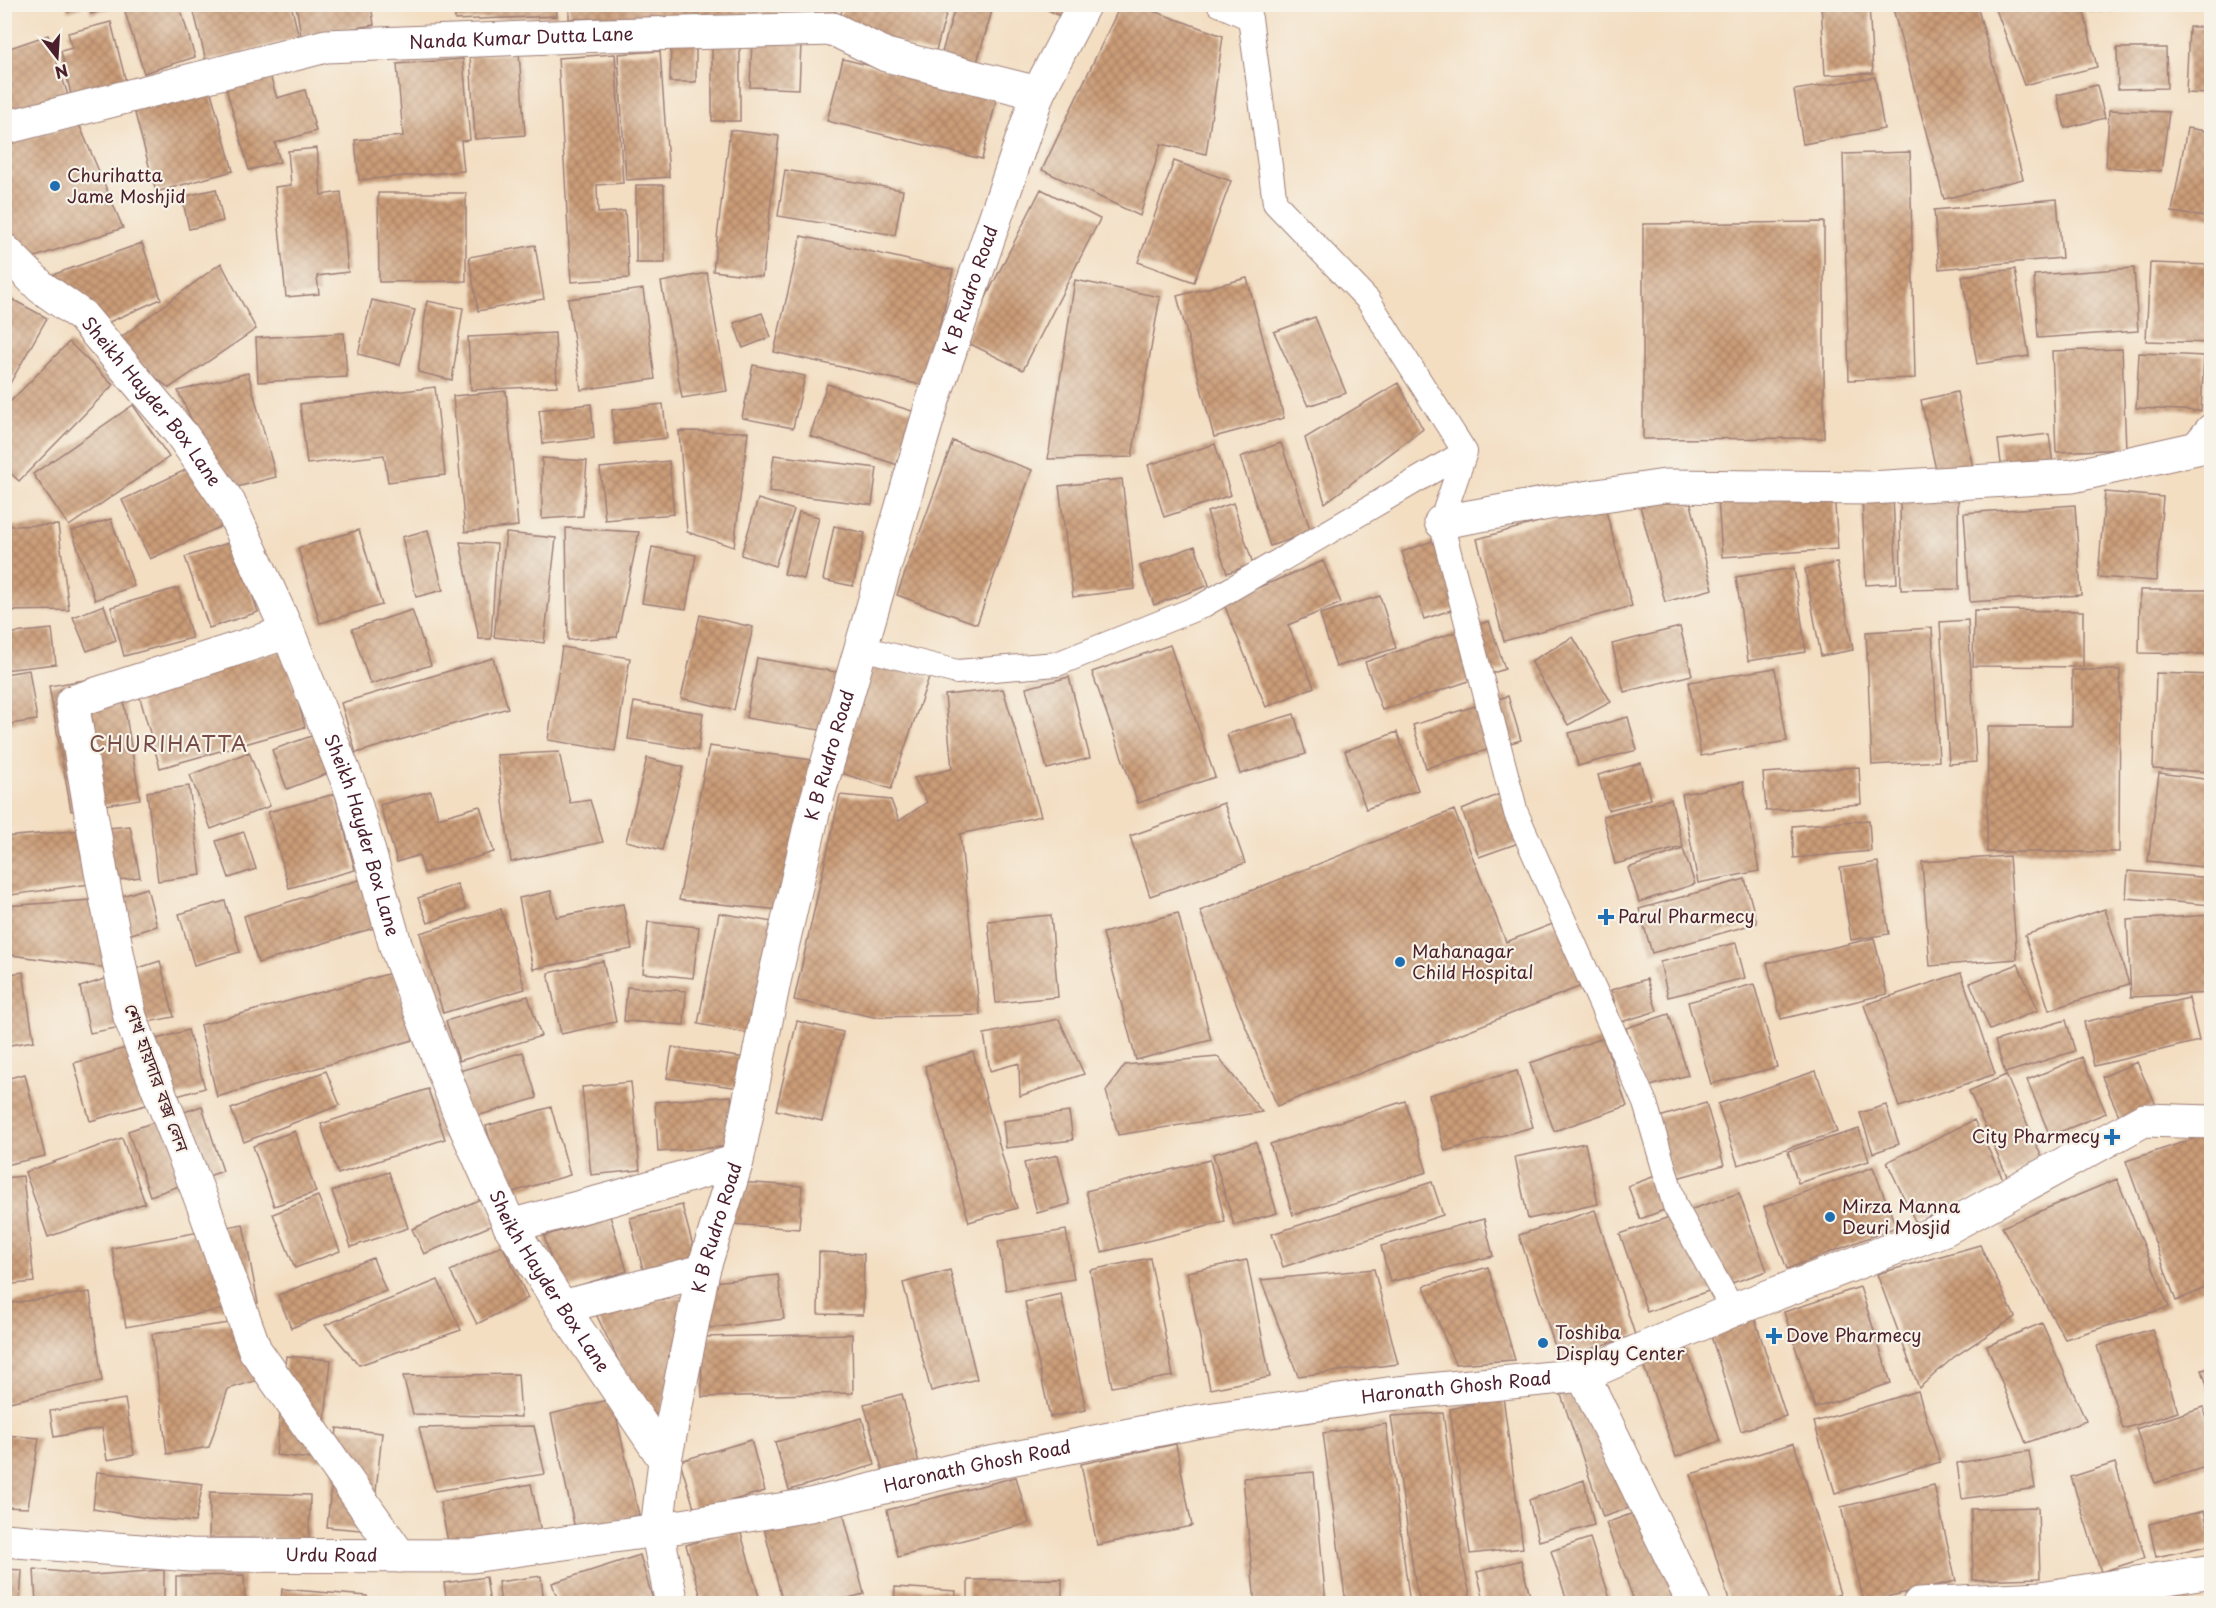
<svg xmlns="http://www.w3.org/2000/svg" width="2216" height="1608" viewBox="0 0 2216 1608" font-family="'Playpen Sans','Noto Sans Bengali',sans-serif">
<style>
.building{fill:url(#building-cross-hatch)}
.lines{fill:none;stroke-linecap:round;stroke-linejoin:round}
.service-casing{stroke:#9e7e76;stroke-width:26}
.minor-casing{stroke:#9e7e76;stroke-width:35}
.service{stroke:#fff;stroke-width:24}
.minor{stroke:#fff;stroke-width:33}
.poi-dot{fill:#1f6fb2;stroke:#f7f3e8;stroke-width:2}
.labels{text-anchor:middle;stroke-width:4.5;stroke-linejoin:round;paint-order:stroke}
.street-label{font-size:18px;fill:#4a1f2b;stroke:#f7f3e8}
.poi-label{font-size:18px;fill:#4a1f2b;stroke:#f7f3e8;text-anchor:start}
.quarter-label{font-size:21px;letter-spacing:1.5px;fill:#774b46;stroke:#f7f3e8}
</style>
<defs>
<pattern id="building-cross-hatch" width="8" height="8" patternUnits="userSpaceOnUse" patternTransform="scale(1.5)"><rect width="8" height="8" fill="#cb9d78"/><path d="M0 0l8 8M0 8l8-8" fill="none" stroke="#a77f63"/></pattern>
</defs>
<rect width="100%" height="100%" fill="#f7f3e8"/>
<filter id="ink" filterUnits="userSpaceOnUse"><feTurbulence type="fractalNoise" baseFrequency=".0167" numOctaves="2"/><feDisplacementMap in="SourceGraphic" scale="12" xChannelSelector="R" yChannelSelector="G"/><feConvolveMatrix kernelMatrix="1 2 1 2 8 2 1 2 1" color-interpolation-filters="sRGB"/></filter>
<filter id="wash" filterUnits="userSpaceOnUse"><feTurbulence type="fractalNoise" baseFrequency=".008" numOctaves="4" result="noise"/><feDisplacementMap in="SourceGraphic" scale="24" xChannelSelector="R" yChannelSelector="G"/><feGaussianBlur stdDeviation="1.35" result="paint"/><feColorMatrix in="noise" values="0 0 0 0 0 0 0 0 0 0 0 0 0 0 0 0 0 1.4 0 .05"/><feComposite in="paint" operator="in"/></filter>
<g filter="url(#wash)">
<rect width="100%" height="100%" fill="#f3dec2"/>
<g id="blocks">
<path class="building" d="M4 4 10 25 4 26Z
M66 4H121V5L91 14 88 5 68 12Z
M149 4H179L195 57 144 73 125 12Z
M192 4H291L299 38 206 61Z
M296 4H371L374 25 301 36Z
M455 4H556L557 16 455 20Z
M569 4H835V14L569 19Z
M844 4H949L935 54 837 26Z
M956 4H994L975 69 940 59Z
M1037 4H1065L1073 9 1067 20Z
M1121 4H1134L1223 36 1206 154 1161 144 1140 216 1042 170Z
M1821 4H1869L1873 73 1825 75Z
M1994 4H2082L2097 67 2024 85Z
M2091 4H2138V6L2092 12Z
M1892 5H1977L2023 179 1944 199Z
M111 22 127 86 72 99 61 51 72 48 68 33Z
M2189 27H2212V94L2186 93Z
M48 35 69 98 4 120V50Z
M671 41H696V82H670Z
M752 41 801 43 799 89 750 87Z
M740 43V121H712V44Z
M2117 48H2166L2167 88 2118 89Z
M660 51 669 177 626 180 618 54Z
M519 53 525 135 475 139 470 56Z
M615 54 623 183 597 185 598 213 625 211 629 278 571 282 558 58Z
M463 59 470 140 461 141 464 171 359 180 355 140 403 136 397 64Z
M843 59 997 97 982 159 827 121Z
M269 72 277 98 305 90 316 131 275 143 280 162 249 170 225 84Z
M1875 77 1884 129 1803 144 1794 90Z
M209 85 233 171 156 192 133 106Z
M2097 85 2105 118 2065 128 2057 95Z
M2109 110 2169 112 2161 171 2106 167Z
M79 124 123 228 32 258 4 234V145Z
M2187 128 2212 132V218L2172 212Z
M730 130 779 136 762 277 713 271Z
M317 148 321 195 341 192 348 272 317 276 319 294 286 297 275 187 291 185 288 151Z
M1910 152 1915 378 1849 380 1843 154Z
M1174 161 1231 181 1194 282 1138 262Z
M785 170 903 190 895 235 778 216Z
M636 185H664L665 263H636Z
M216 189 223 221 189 229 182 197Z
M1041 189 1100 219 1023 370 964 341Z
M378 193H466V281L379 282Z
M2057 199 2062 258 1939 269 1934 210Z
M1824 222V438L1643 439V224Z
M801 236 953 270 926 386 774 352Z
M142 243 161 299 98 327 52 275Z
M535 245 544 299 478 311 469 257Z
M221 263 256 329 169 388 112 344Z
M2150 263 2212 265V343L2146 341Z
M2134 268 2138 331 2038 338 2034 275Z
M2015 269 2029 356 1977 364 1962 276Z
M707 273 727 391 682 398 661 282Z
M1247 278 1284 418 1214 437 1177 296Z
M1075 280 1160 297 1132 457 1048 459Z
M643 289 655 379 581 390 568 299Z
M4 295 47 318 4 394Z
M372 300 415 310 400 365 358 354Z
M427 301 463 308 452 380 418 372Z
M762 313 771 337 743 348 734 323Z
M1315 317 1346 393 1308 406 1274 332Z
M344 333 347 377 258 382 256 338Z
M555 333 557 386 471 390 468 337Z
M69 342 113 385 19 481 4 467V408Z
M2122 349 2126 449 2056 452 2052 351Z
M2139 353 2204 356 2201 411 2136 408Z
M753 365 805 376 793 428 742 418Z
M248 373 276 477 225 490 178 391Z
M1398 383 1423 429 1325 503 1305 438Z
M827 384 915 412 898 465 810 436Z
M435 387 445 475 388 482 384 455 307 464 300 404Z
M506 391 518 526 465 532 453 396Z
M1957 392 1973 468 1937 475 1921 400Z
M591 404 594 438 543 444 539 410Z
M663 404 667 438 615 444 612 410Z
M133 405 169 457 69 526 33 474Z
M679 431 748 432 734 547 687 532Z
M2049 434 2054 472 2003 479 1998 440Z
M953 441 1032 470 977 624 897 595Z
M1281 443 1311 532 1270 546 1240 457Z
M1215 444 1231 495 1164 517 1148 465Z
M774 455 877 468 872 505 769 492Z
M542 458 587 461 583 516 542 519Z
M669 461 674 514 605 520 600 468Z
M196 465 224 525 150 559 122 500Z
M1122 479 1135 589 1073 597 1059 486Z
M1687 489 1713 589 1665 602 1639 502Z
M1834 491 1838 549 1722 557 1718 499Z
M2105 492 2163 497 2156 581 2098 577Z
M1893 497 1897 583 1866 585 1862 499Z
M1900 497H1958L1959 589 1901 590Z
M758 499 794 510 775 566 741 555Z
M1233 503 1253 564 1227 573 1207 512Z
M1604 504 1632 606 1504 641 1477 539Z
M2075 505 2081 595 1970 602 1964 513Z
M799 512 819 517 804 579 784 574Z
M111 519 134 586 95 600 72 531Z
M58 525 69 610 4 611V526Z
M834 526 865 533 853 586 823 580Z
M566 528 639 532 617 637 568 640Z
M359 530 382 605 320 623 298 548Z
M428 530 443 590 416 597 402 537Z
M506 533 556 538 544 643 494 637Z
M1438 539 1460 607 1424 619 1402 552Z
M234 541 258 612 209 628 185 557Z
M460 542 497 544 491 639H479Z
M1195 546 1209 585 1154 605 1140 566Z
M652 547 696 555 686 609 642 603Z
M1323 561 1341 603 1288 625 1314 687 1266 707 1223 602Z
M1837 563 1853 650 1821 656 1805 569Z
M1794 568 1806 652 1748 661 1736 577Z
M178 588 192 638 124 656 111 607Z
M2140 590H2212V654L2139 653Z
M1380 596 1396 648 1336 667 1320 614Z
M104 605 116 640 87 651 73 617Z
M412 610 431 665 370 684 352 629Z
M1974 610 2083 611V667L1973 666Z
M700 615 753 627 734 710 681 698Z
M1968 620 1976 762 1949 764 1940 622Z
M1489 621 1505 669 1382 710 1365 662Z
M1680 627 1692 675 1624 692 1612 644Z
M1932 628 1939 761 1872 765 1866 632Z
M52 629 56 664 4 670V634Z
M1573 637 1611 702 1568 725 1531 661Z
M1170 645 1215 777 1138 803 1092 672Z
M562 647 630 658 615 751 548 740Z
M284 650 305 727 160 768 138 691Z
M493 658 508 708 356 753 341 703Z
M757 658 842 673 832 732 746 718Z
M875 659 929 677 891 789 838 772Z
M1775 668 1787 741 1701 756 1689 682Z
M29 670 37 720 4 725V674Z
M2072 670H2120L2119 852H1987L1988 726H2072Z
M2156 673 2212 675V772L2153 769Z
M119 674 140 799 71 811 49 686Z
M1069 677 1090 758 1047 769 1026 688Z
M1003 689 1041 816 960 834 980 1015 874 1017 794 1000 840 795 891 800 899 821 927 802 914 778 952 769 945 695Z
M1508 696 1521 740 1426 768 1413 725Z
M634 702 703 713 698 750 628 739Z
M1294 714 1306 754 1240 774 1227 734Z
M1628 717 1637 750 1578 766 1569 733Z
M1397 732 1418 790 1366 809 1345 751Z
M320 733 334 771 287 789 272 750Z
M709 746 812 760 781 910 679 900Z
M249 752 270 806 211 829 190 775Z
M559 752 570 803 590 800 603 842 511 862 497 755Z
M647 758 683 767 662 850 626 841Z
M1641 763 1651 799 1608 810 1598 775Z
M1859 767 1861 804 1766 811 1763 773Z
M2159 773 2212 780V868L2148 861Z
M1743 782 1759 871 1698 883 1682 794Z
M189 786 201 875 158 881 147 792Z
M431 791 438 818 480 806 494 852 424 873 419 855 397 862 380 805Z
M1507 791 1524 841 1479 857 1462 810Z
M335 794 355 870 289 888 268 812Z
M1671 799 1683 847 1615 864 1603 816Z
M1224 803 1245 863 1150 896 1130 836Z
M1454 810 1506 942 1563 920 1589 983 1277 1106 1200 911Z
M1869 820 1871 851 1794 858 1792 826Z
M130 826 140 877 4 896V837Z
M244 832 256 869 229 878 216 841Z
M1683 849 1695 884 1639 902 1628 868Z
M2009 856 2017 959 1930 966 1922 862Z
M1878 862 1889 934 1851 940 1840 868Z
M2128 871 2212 878V905L2126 898Z
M362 879 377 927 258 963 244 916Z
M1745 879 1757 923 1652 953 1639 909Z
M457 884 466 909 428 923 418 898Z
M147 888 157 926 125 936 113 899Z
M551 891 556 917 623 904 632 949 533 969 519 898Z
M92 900 107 968 4 954V906Z
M225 901 240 952 194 965 179 914Z
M501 909 525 989 443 1013 420 933Z
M2105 909 2129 984 2049 1010 2025 935Z
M719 913 773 922 752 1034 698 1024Z
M1178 913 1211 1040 1136 1060 1103 933Z
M1051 915 1058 997 996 1003 988 921Z
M2212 915V993L2131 997 2127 920Z
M648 922 699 927 693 978 643 973Z
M1874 938 1887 994 1781 1019 1767 963Z
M1736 943 1745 978 1668 997 1660 962Z
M160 961 174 1017 90 1033 80 987Z
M603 961 616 1022 561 1034 548 973Z
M2018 964 2038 1010 1990 1030 1970 983Z
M23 972 34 1041 4 1046V975Z
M395 972 413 1040 217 1097 200 1025Z
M1961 973 1995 1074 1899 1107 1864 1005Z
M1647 979 1657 1011 1621 1022 1611 990Z
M1754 984 1777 1067 1711 1084 1688 1002Z
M627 987 686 991 684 1025 624 1021Z
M528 996 541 1036 459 1061 446 1021Z
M2189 998 2199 1041 2094 1066 2084 1022Z
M1669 1014 1688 1075 1644 1088 1626 1028Z
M1059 1019 1084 1074 1020 1096 1019 1063 990 1071 984 1034Z
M2066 1020 2075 1051 2005 1073 1995 1041Z
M797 1021 843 1032 822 1121 776 1110Z
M188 1030 205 1088 90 1121 74 1063Z
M1603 1038 1627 1106 1554 1131 1530 1063Z
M672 1047 745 1058 740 1088 667 1078Z
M523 1052 537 1098 470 1118 456 1072Z
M973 1052 1017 1208 969 1222 925 1066Z
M1218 1057 1262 1112 1118 1135 1106 1091 1125 1065Z
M2082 1057 2106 1113 2050 1136 2027 1080Z
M2137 1062 2156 1105 2121 1120 2102 1077Z
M326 1071 340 1105 244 1142 231 1109Z
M1517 1071 1533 1127 1445 1151 1429 1095Z
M1816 1071 1837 1132 1738 1165 1718 1104Z
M25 1074 45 1156 5 1165V1079Z
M2006 1075 2043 1160 2007 1176 1969 1091Z
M631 1082 640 1170 591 1175 582 1087Z
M428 1089 445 1139 338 1174 321 1124Z
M731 1096 735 1146 658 1152 655 1102Z
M1405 1101 1427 1172 1293 1215 1270 1144Z
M1706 1103 1724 1165 1673 1179 1656 1118Z
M1886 1105 1899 1144 1873 1153 1860 1113Z
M202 1106 223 1171 150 1196 128 1131Z
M551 1107 570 1175 506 1194 486 1126Z
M1069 1112 1073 1140 1006 1148 1003 1121Z
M1974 1120 2004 1181 1916 1223 1887 1162Z
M1859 1129 1869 1161 1798 1183 1788 1151Z
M295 1131 316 1192 274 1206 253 1146Z
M2212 1133V1285L2176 1301 2126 1161Z
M122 1138 145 1203 48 1237 25 1172Z
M1256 1142 1277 1213 1234 1225 1213 1154Z
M1585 1143 1598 1204 1528 1219 1515 1157Z
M1058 1155 1070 1204 1037 1213 1024 1163Z
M1210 1160 1225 1222 1102 1252 1086 1191Z
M1873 1167 1896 1227 1787 1269 1764 1207Z
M389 1172 408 1228 351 1247 332 1191Z
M1658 1175 1670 1208 1640 1219 1628 1186Z
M23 1176 34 1282 4 1285V1178Z
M2117 1179 2169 1307 2065 1339 2002 1227Z
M736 1182 802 1186 799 1229 733 1224Z
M1432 1182 1443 1215 1283 1267 1272 1234Z
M1739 1193 1767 1271 1647 1312 1620 1234Z
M318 1196 340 1251 295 1268 273 1214Z
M483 1198 495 1224 424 1254 412 1229Z
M682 1205 697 1261 644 1274 630 1218Z
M1595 1210 1635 1335 1559 1359 1519 1235Z
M610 1216 627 1271 561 1291 544 1236Z
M1484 1219 1493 1256 1390 1282 1381 1246Z
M243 1224 258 1303 126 1327 112 1248Z
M1066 1230 1074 1279 1006 1290 998 1241Z
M502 1245 528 1298 477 1324 450 1271Z
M1980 1245 2015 1317 1954 1357 1919 1388 1877 1274Z
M819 1252 864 1254 863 1315 818 1314Z
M373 1258 386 1291 291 1328 278 1295Z
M1150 1258 1173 1376 1112 1387 1090 1270Z
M1247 1260 1270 1377 1210 1389 1187 1272Z
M1488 1267 1515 1360 1455 1364 1424 1286Z
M1374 1269 1398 1364 1298 1376 1261 1280Z
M950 1270 977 1379 931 1391 903 1283Z
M778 1275 784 1319 710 1328 704 1283Z
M438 1280 461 1330 359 1365 325 1325Z
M1860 1287 1891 1383 1815 1408 1784 1312Z
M90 1292 102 1381 5 1403 4 1304Z
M1061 1294 1086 1410 1050 1417 1025 1302Z
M694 1297 661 1413 645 1415 591 1304Z
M258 1319 268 1377 228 1389 209 1447 167 1454 152 1334Z
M1755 1319 1786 1416 1741 1431 1710 1333Z
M2042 1323 2086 1421 2026 1443 1987 1346Z
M2152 1329 2178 1412 2123 1429 2097 1346Z
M852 1334 853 1393 702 1397 701 1337Z
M1687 1349 1720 1441 1676 1457 1643 1364Z
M286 1356 331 1360 321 1460 276 1455Z
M2212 1367V1398H2211L2202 1370Z
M518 1374 521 1417 413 1414 403 1376Z
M1598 1382 1641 1504 1603 1517 1561 1395Z
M1918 1391 1940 1462 1835 1493 1814 1422Z
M902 1394 919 1463 883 1472 864 1404Z
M1503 1396 1523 1548 1470 1554 1450 1409Z
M125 1399 134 1455 107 1460 102 1428 54 1437 50 1411Z
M612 1399 639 1515 575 1529 551 1414Z
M2203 1407 2212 1432V1465L2155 1483 2136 1429Z
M1443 1413 1464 1567 1472 1604H1421L1416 1588 1391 1416Z
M862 1418 875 1465 789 1490 775 1442Z
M1386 1424 1410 1604H1346L1323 1433Z
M534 1426 545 1474 435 1491 419 1428Z
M337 1428 382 1433 372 1531 327 1527Z
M4 1435 39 1438 28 1508 4 1507Z
M751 1440 765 1491 695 1511 680 1461Z
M1794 1443 1840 1594 1809 1604H1730L1691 1474Z
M1176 1444 1192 1526 1097 1545 1081 1464Z
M2029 1451 2035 1488 1962 1499 1957 1463Z
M2115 1463 2145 1558 2101 1572 2071 1477Z
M97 1472 203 1484 195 1522 148 1518 93 1509Z
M1314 1472 1326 1604H1255L1243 1478Z
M1016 1477 1029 1523 898 1557 887 1510Z
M1584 1480 1594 1525 1539 1541 1529 1500Z
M531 1484 541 1532 450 1551 440 1502Z
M1934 1485 1956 1581 1864 1602 1841 1507Z
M210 1492 310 1495 309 1539 209 1538Z
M1653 1506 1688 1604H1635L1606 1523Z
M2038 1507 2040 1578 1973 1580 1971 1509Z
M842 1508 864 1594 826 1604H783L764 1528Z
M2204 1511 2212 1545 2156 1557 2149 1524Z
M740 1530 761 1604H703L686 1545Z
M1590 1538 1612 1604H1568L1551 1551Z
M640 1555 654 1604H559L552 1583Z
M1521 1560 1532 1604H1485L1477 1572Z
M4 1569 22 1570 20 1604H4Z
M34 1569 92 1575 164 1570V1604H36Z
M244 1575 245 1604H176V1576Z
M541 1576 544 1604H501L498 1582Z
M486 1577 490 1604H447L444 1583Z
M1062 1579V1604H968V1580Z
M895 1587 956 1591 955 1604H894Z
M282 1589 367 1596V1604H281Z
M2188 1597 2189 1604H2161V1598Z"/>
</g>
</g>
<g filter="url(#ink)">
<use href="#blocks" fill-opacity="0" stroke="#9e7e76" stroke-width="1.5"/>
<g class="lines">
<defs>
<path id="service" d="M1219 4 1250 18 1275 203 1368 300 1465 452
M1465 452 1441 522 1516 813 1645 1103 1675 1206 1733 1310
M862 648 957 672 1057 664 1202 606 1465 452"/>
<g id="minor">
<path id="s1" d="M4 128 326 46 605 35 833 29 886 55 1038 93"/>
<path id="s2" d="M4 250 41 287 82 316 182 435 229 503 288 632 352 792 396 947 461 1117 510 1226 562 1307 665 1460"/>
<path d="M1441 522 1549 503 1665 486 1870 488 2073 476 2197 448 2212 430"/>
<path d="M288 632 72 702 101 872 130 1017 204 1207 255 1350 400 1556"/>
<path d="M510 1226 615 1198 737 1161"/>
<path d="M562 1307 703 1271"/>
<path d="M1583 1375 1694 1604"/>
<path id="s3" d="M4 1540 190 1555 472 1556 657 1530 810 1505 955 1470 1200 1421 1388 1394 1583 1375 1733 1310 1945 1229 2144 1120 2212 1122"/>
<path id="s4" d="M672 1604 657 1530 665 1460 703 1271 737 1161 775 977 813 813 932 403 1038 93 1084 4"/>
<path d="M1919 1604 2041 1598 2212 1571"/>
</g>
</defs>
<use href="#service" class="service-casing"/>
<use href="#minor" class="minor-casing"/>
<use href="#service" class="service"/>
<use href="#minor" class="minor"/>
</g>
</g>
<g class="poi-dot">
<circle cx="55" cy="186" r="6"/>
<path d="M1603 908h6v6h6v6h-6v6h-6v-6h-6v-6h6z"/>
<circle cx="1400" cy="962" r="6"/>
<path d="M2109 1128h6v6h6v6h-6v6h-6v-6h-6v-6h6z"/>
<circle cx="1830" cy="1217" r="6"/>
<path d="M1771 1327h6v6h6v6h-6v6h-6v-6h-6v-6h6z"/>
<circle cx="1543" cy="1343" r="6"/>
</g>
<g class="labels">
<g class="street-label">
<text dy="6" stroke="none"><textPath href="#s1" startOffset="528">Nanda Kumar Dutta Lane</textPath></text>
<text dy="6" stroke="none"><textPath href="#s4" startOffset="1356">K B Rudro Road</textPath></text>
<text dy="6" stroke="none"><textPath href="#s2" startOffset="213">Sheikh Hayder Box Lane</textPath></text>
<text dy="6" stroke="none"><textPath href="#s4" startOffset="870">K B Rudro Road</textPath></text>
<text dy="6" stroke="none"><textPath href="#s2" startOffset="699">Sheikh Hayder Box Lane</textPath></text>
<text transform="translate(156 1078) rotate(70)" y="6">শেখ হায়দার বক্স লেন</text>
<text dy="6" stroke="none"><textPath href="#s4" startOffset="384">K B Rudro Road</textPath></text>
<text dy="6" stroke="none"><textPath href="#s2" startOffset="1185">Sheikh Hayder Box Lane</textPath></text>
<text dy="6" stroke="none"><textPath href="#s3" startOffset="1468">Haronath Ghosh Road</textPath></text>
<text dy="6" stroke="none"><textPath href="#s3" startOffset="982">Haronath Ghosh Road</textPath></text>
<text dy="6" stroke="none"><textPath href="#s3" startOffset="328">Urdu Road</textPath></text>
</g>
<g class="poi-label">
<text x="67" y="182">Churihatta<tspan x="67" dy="21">Jame Moshjid</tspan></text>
<text x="1618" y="923">Parul Pharmecy</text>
<text x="1412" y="958">Mahanagar<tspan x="1412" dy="21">Child Hospital</tspan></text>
<text x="2100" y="1143" text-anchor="end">City Pharmecy</text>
<text x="1842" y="1213">Mirza Manna<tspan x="1842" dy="21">Deuri Mosjid</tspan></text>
<text x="1555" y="1339">Toshiba<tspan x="1555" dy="21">Display Center</tspan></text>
<text x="1786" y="1342">Dove Pharmecy</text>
</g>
<g class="quarter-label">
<text x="169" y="752">CHURIHATTA</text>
</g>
</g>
<rect width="2216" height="1608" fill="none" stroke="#f7f3e8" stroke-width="24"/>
<g transform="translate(57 57) rotate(163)" stroke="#f7f3e8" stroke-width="4.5" paint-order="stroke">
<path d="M0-4.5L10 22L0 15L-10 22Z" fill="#4a1f2b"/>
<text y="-9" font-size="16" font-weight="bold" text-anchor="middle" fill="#4a1f2b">N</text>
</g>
</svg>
